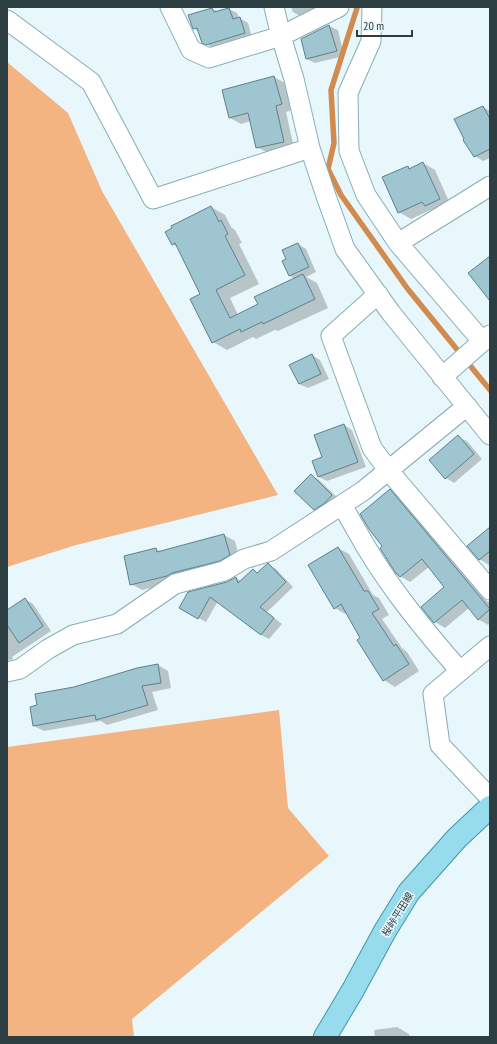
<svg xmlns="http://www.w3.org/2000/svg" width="497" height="1044" viewBox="0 0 497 1044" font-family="'PT Sans Narrow','Noto Sans JP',sans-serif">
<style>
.green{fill:#f3b482}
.shadow{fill:#0003}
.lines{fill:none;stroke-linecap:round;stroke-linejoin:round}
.stream{stroke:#d28b4e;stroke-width:5.5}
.building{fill:#9ec5d0;stroke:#5c818c}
.minor-casing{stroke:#87adb8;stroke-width:21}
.major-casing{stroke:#4495a9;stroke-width:24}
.minor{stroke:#fff;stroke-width:19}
.major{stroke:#96dced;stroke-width:22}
.labels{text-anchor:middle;stroke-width:3;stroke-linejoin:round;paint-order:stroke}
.street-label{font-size:10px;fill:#2d3e42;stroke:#e7f7fb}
</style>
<rect width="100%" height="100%" fill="#e7f7fb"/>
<path class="green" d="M7 62 68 113 102 191 278 495 76 545 7 567Z
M279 710 288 808 329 856 132 1019 134 1037H7V747Z"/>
<path class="shadow" d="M291 7H327L305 19 293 12Z
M212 9 218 12 229 9 237 13 239 18 248 23 252 38 215 49 203 42 199 32 194 28Z
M329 26 338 30 344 56 315 63 307 59 302 39Z
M274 77 285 83 292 110 286 112 294 148 268 153 257 147 251 121 241 124 230 118Z
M483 107 490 111V158L483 161 475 156Z
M423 163 435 170 451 206 438 212 433 209 411 219 399 212 408 167 411 169Z
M211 207 225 215 231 227 235 230 242 243 239 244 259 284 230 298 238 315 259 304 295 279 290 276 287 259 298 244 306 249 316 272 306 277 317 283 328 308 278 331 275 330 256 339 253 337 227 350 213 342 201 294 178 247 172 244Z
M312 355 320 360 329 379 308 388 299 384Z
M344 425 352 430 366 467 327 481 319 477Z
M458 437 467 441 482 459 454 483 446 478Z
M311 475 319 480 340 500 323 514 314 509Z
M390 490 400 496 488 602H490V623L488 625 478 619 469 608 445 628 435 622 446 588 429 567 410 582 400 576 384 546Z
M490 528V564L489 565 479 559Z
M224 535 235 541 240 561 178 582 142 590 131 584 156 549 161 552Z
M338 548 349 554 373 595 379 598 389 615 382 619 402 648 407 652 419 671 395 687 384 680 358 641 362 638 347 613 345 614 335 608Z
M268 565 276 569 293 587 267 612 282 624 269 639 261 635 218 601 206 622 180 608 236 578 241 581 253 570 258 573Z
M25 599 33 604 51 631 12 657 13 659 7 661V611Z
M158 665 168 671 171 688 152 692 158 710 107 725 101 721 44 731 34 726 38 706 75 688Z
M397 1027 409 1034 410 1037H375L374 1030Z"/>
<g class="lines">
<path class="stream" d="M356 7 357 8 331 90 334 143 328 169 341 195 407 288 490 390"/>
</g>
<path class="building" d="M212 8 214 12 229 8 233 19 240 17 245 33 206 45 202 43 197 28 193 29 188 15Z
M329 25 337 51 306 59 301 39Z
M274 76 282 104 276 106 284 142 256 148 248 113 229 118 222 90Z
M483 106 490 119V149L474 157 463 140 464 139 454 119Z
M423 162 440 199 425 206 422 202 398 213 382 177 408 166 409 169Z
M211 206 219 222 221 220 228 234 225 236 245 275 216 290 230 318 258 304 254 297 303 274 315 299 263 324 262 322 241 332 240 329 212 343 190 299 200 294 175 243 172 245 165 232 172 228 171 226Z
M298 243 309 267 289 276 282 261 286 259 282 250Z
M490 256V301L468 273Z
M312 354 321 374 299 384 289 365Z
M344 424 358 462 318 477 312 461 322 457 314 435Z
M458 435 474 454 445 479 429 460Z
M311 474 332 495 325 503 314 510 294 491Z
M390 489 490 609 478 620 462 600 434 623 421 607 444 587 422 559 400 577 395 572 380 548 382 546 369 529 360 514Z
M490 527V551L479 560 467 546Z
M224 534 230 555 220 561 172 573 167 576 130 585 124 556 156 548 157 552Z
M338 547 364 591H368L379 609 372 613 394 646 396 644 409 664 383 681 357 640 360 638 341 604 334 609 308 565Z
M268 563 286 582 260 607 274 618 261 635 210 597 198 619 179 608 188 592 227 582 236 577 238 583 253 569 257 573Z
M25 598 43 626 19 643 7 625V610Z
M158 664 161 683 142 686 148 705 96 720 95 715 33 726 30 707 37 705 35 694 74 687 137 668Z"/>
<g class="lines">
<defs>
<path id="minor" d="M170 7 191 50 209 58 281 36 339 7
M274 7 281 36 294 79 310 148 326 196 345 249 391 313 490 435
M372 7 371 41 348 93 349 151 366 195 398 243 482 341
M7 20 91 82 153 199 310 148
M398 243 490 186
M378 294 331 336 372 448 389 471 490 590
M442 377 490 335
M342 505C350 519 358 533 366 547 393 592 426 632 460 671
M490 646 433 694 440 745 490 798
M7 672 20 669 48 649 73 635 117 624 175 584 224 571 244 559 271 551 363 491 467 406"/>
<path id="major" d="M325 1037 353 990 385 931 409 892 457 838 490 807"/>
</defs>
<use href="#minor" class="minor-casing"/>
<use href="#major" class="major-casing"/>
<use href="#minor" class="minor"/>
<use href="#major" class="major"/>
</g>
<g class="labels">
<g class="street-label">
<text transform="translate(397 914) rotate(-58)" y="4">桜峠平田線</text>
</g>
</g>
<rect width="497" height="1044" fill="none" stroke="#2d3e42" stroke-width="16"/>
<path d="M357 30v6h55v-6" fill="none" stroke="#2d3e42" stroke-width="2"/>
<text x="363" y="30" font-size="12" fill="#2d3e42" stroke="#e7f7fb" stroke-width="3" paint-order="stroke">20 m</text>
</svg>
